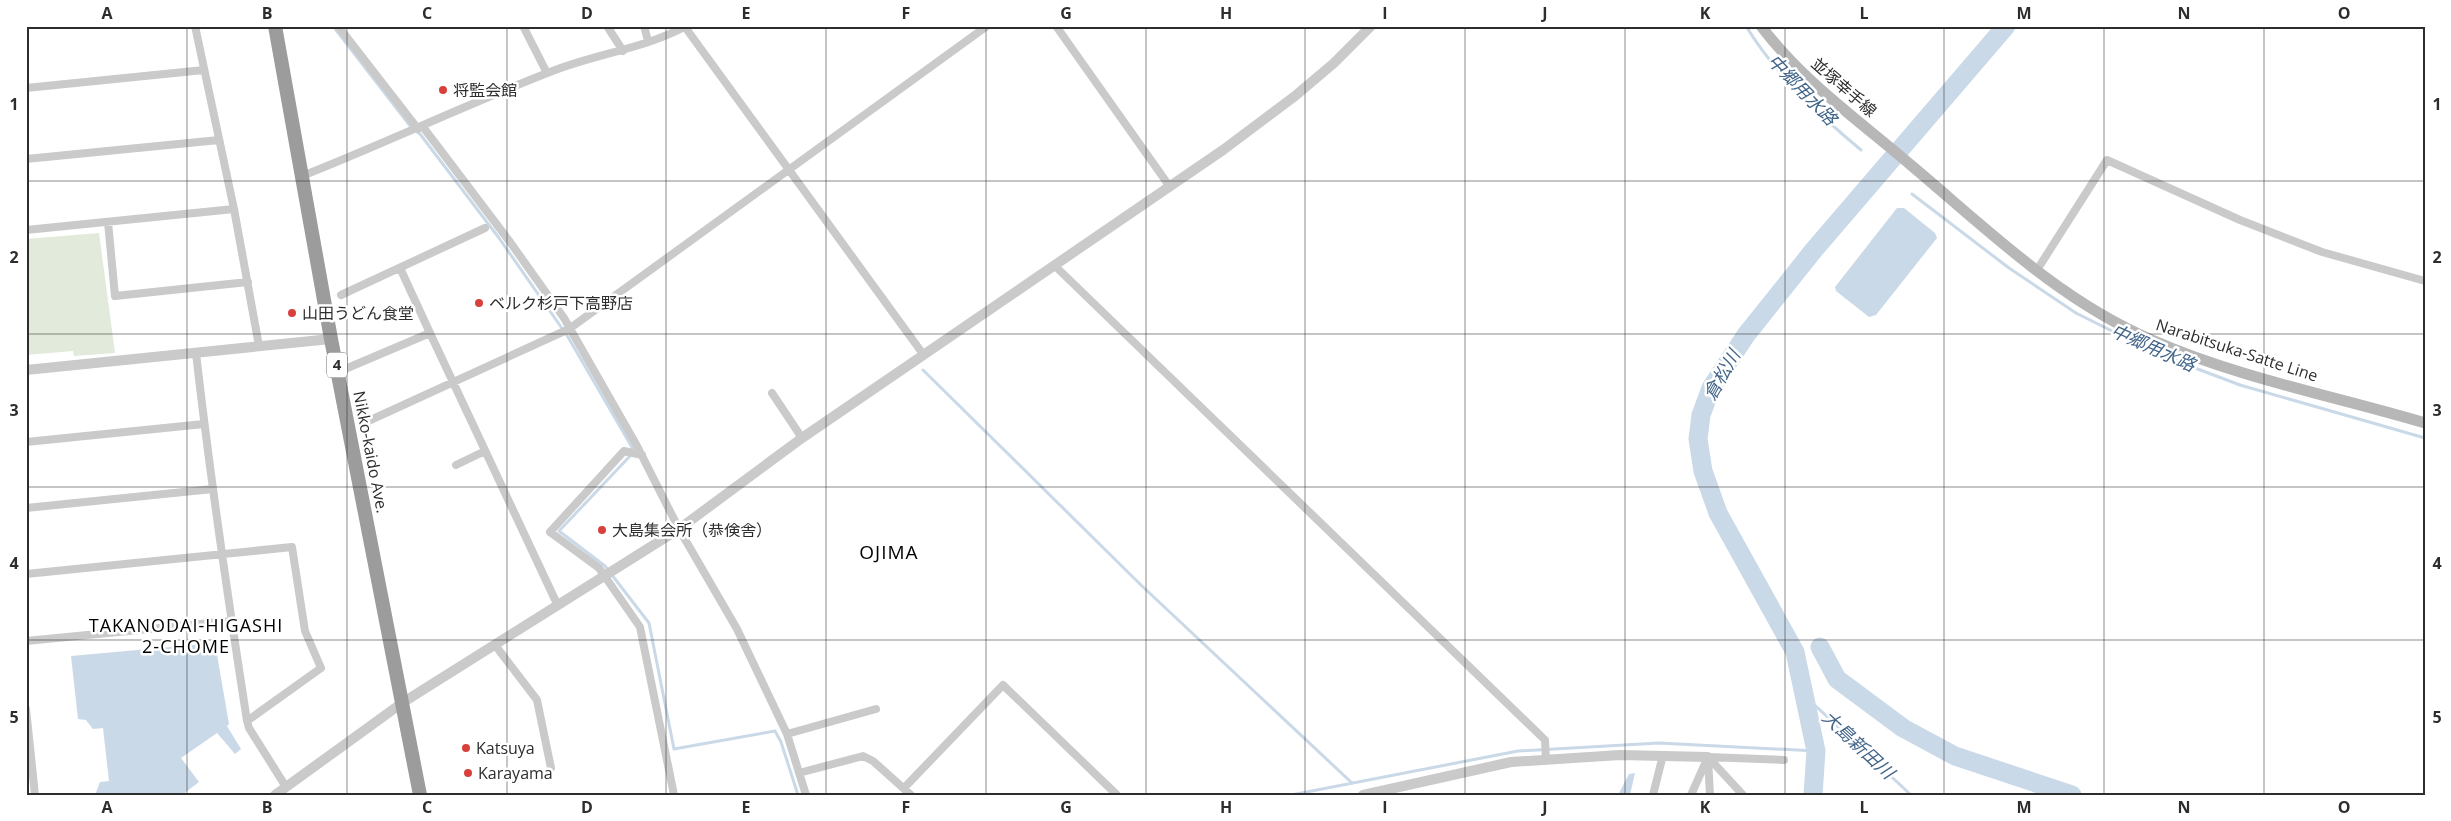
<svg xmlns="http://www.w3.org/2000/svg" width="2451" height="821" viewBox="0 0 2451 821" font-family="'Open Sans','Noto Sans JP',sans-serif">
<style>
.green{fill:#e2eadb}
.water{fill:#c9d9e8}
.lines{fill:none;stroke-linecap:round;stroke-linejoin:round}
.stream{stroke:#c9d9e8;stroke-width:3}
.river{stroke:#c9d9e8;stroke-width:19}
.minor{stroke:#cacaca;stroke-width:8}
.tertiary{stroke:#cacaca;stroke-width:10}
.secondary{stroke:#b7b7b7;stroke-width:11}
.trunk{stroke:#9c9c9c;stroke-width:14}
.grid{fill:none;stroke:#2d2d2d;stroke-width:1;stroke-opacity:0.55}
.poi-dot{fill:#d8403b;stroke:#fff;stroke-width:2}
.labels{text-anchor:middle;stroke-width:5;stroke-linejoin:round;paint-order:stroke}
.shield{fill:#fff;stroke:#6c6c6c;stroke-width:1}
.shield-label{font-size:15px;font-weight:bold;fill:#2d2d2d}
.street-label{font-size:16px;fill:#2d2d2d;stroke:#fff}
.poi-label{font-size:16px;fill:#2d2d2d;stroke:#fff;text-anchor:start}
.water-label{font-size:18px;font-style:italic;fill:#416589;stroke:#fff}
.neighbourhood-label{font-size:18px;letter-spacing:1px;fill:#000;stroke:#fff}
.quarter-label{font-size:19px;letter-spacing:1px;fill:#000;stroke:#fff}
.neatline{fill:none;stroke:#2d2d2d;stroke-width:2}
.grid-label{font-size:16px;text-anchor:middle;font-weight:bold;fill:#2d2d2d}
</style>
<rect width="100%" height="100%" fill="#fff"/>
<path class="green" d="M99 233 115 353 74 356 73 351 26 355V239Z"/>
<path class="water" d="M1897 208H1904L1935 233 1937 238 1876 315 1869 317 1836 291 1835 287Z
M215 643 229 724 227 726 241 749 235 754 217 733 181 758 199 782 182 795H95L100 782 109 781 103 728 93 729 86 720 78 719 71 656Z
M1635 773 1630 795H1618L1629 774Z"/>
<g class="lines">
<path class="stream" d="M333 26 411 127 420 134 499 238 568 337 633 449 630 456 559 531 605 566 649 623 674 749 775 731 781 742 798 795
M1746 26C1775 74 1819 115 1861 150
M1912 194 2009 268 2076 313 2158 354 2240 385 2425 438
M923 370 1142 586 1352 783
M1805 696 1911 795
M1291 795 1518 751 1659 743 1816 751"/>
<path class="river" d="M1820 647 1837 679 1903 728 1955 756 2072 795
M1813 795 1816 751 1795 652 1718 513 1703 471 1698 439 1701 415 1711 388 1746 335 1813 251 2006 26"/>
<path class="minor" d="M195 26 234 209 259 346
M338 26 418 129
M523 26 547 73
M607 26 623 51
M644 26 648 41
M1056 26 1170 187
M685 27 923 354
M26 88 204 70
M423 127 510 242 564 318 637 446 679 529 737 629 787 734 806 795
M26 159 219 140
M302 176C386 143 467 104 550 72 594 54 644 49 686 26
M108 222 115 296 248 282
M26 230 234 209
M1054 265 1545 740 1546 760
M400 268 430 333
M2037 270 2107 160 2240 220 2322 252 2425 281
M341 295 485 228
M338 372 430 333 558 606
M772 393 802 438
M364 423 569 329 987 26
M26 442 204 424
M642 455 624 451 550 532 599 568 640 627 674 795
M456 465 485 451
M26 508 213 489
M26 574 292 547 305 631 321 668 247 721C228 599 210 476 196 353
M26 641 231 621
M495 645 537 700 551 768
M26 709 35 795
M247 721 249 728 286 787
M787 734 876 709
M1708 757 1784 760
M1708 757 1743 795
M1708 759 1710 795
M799 773 863 756 873 761 911 795
M904 788 1003 685 1117 795
M1653 795 1663 755
M1691 795 1708 757"/>
<path class="tertiary" d="M26 370 331 339
M275 795 402 703 679 529 802 438 1223 150 1295 96 1334 63 1371 26
M1363 795 1511 762 1620 755 1708 757"/>
<path class="secondary" d="M1761 26C1803 82 1860 121 1912 166 1987 229 2060 301 2152 340 2239 378 2334 396 2425 423"/>
<path class="trunk" d="M275 26 331 339 420 795"/>
</g>
<path class="grid" d="M187 26V795M347 26V795M507 26V795M666 26V795M826 26V795M986 26V795M1146 26V795M1305 26V795M1465 26V795M1625 26V795M1785 26V795M1944 26V795M2104 26V795M2264 26V795M26 181H2425M26 334H2425M26 487H2425M26 640H2425"/>
<g class="poi-dot">
<circle cx="443" cy="90" r="5"/>
<circle cx="479" cy="303" r="5"/>
<circle cx="292" cy="313" r="5"/>
<circle cx="602" cy="530" r="5"/>
<circle cx="466" cy="748" r="5"/>
<circle cx="468" cy="773" r="5"/>
</g>
<g class="labels">
<rect class="shield" x="327" y="352.5" width="20" height="25" rx="4"/>
<g class="shield-label">
<text x="337" y="370">4</text>
</g>
<g class="street-label">
<text transform="translate(1844 87) rotate(41)" y="6">並塚幸手線</text>
<text transform="translate(2237 350) rotate(18)" y="6">Narabitsuka-Satte Line</text>
<text transform="translate(371 452) rotate(79)" y="6">Nikko-kaido Ave.</text>
</g>
<g class="poi-label">
<text x="453" y="96">将監会館</text>
<text x="489" y="309">ベルク杉戸下高野店</text>
<text x="302" y="319">山田うどん食堂</text>
<text x="612" y="536">大島集会所（恭倹舎）</text>
<text x="476" y="754">Katsuya</text>
<text x="478" y="779">Karayama</text>
</g>
<g class="water-label">
<text transform="translate(1802 90) rotate(46)" y="6">中郷用水路</text>
<text transform="translate(2153 348) rotate(24)" y="6">中郷用水路</text>
<text transform="translate(1722 375) rotate(-60)" y="6">倉松川</text>
<text transform="translate(1858 745) rotate(43)" y="6">大島新田川</text>
</g>
<g class="neighbourhood-label">
<text x="186" y="632">TAKANODAI-HIGASHI<tspan x="186" dy="21">2-CHOME</tspan></text>
</g>
<g class="quarter-label">
<text x="889" y="559">OJIMA</text>
</g>
</g>
<rect width="2451" height="821" fill="none" stroke="#ffffff" stroke-width="55"/>
<rect x="28" y="28" width="2396" height="766" class="neatline"/>
<g class="grid-label">
<text x="107" y="19">A</text>
<text x="267" y="19">B</text>
<text x="427" y="19">C</text>
<text x="587" y="19">D</text>
<text x="746" y="19">E</text>
<text x="906" y="19">F</text>
<text x="1066" y="19">G</text>
<text x="1226" y="19">H</text>
<text x="1385" y="19">I</text>
<text x="1545" y="19">J</text>
<text x="1705" y="19">K</text>
<text x="1864" y="19">L</text>
<text x="2024" y="19">M</text>
<text x="2184" y="19">N</text>
<text x="2344" y="19">O</text>
<text x="14" y="110">1</text>
<text x="2437" y="110">1</text>
<text x="14" y="263">2</text>
<text x="2437" y="263">2</text>
<text x="14" y="416">3</text>
<text x="2437" y="416">3</text>
<text x="14" y="569">4</text>
<text x="2437" y="569">4</text>
<text x="14" y="723">5</text>
<text x="2437" y="723">5</text>
<text x="107" y="813">A</text>
<text x="267" y="813">B</text>
<text x="427" y="813">C</text>
<text x="587" y="813">D</text>
<text x="746" y="813">E</text>
<text x="906" y="813">F</text>
<text x="1066" y="813">G</text>
<text x="1226" y="813">H</text>
<text x="1385" y="813">I</text>
<text x="1545" y="813">J</text>
<text x="1705" y="813">K</text>
<text x="1864" y="813">L</text>
<text x="2024" y="813">M</text>
<text x="2184" y="813">N</text>
<text x="2344" y="813">O</text>
</g>
</svg>
